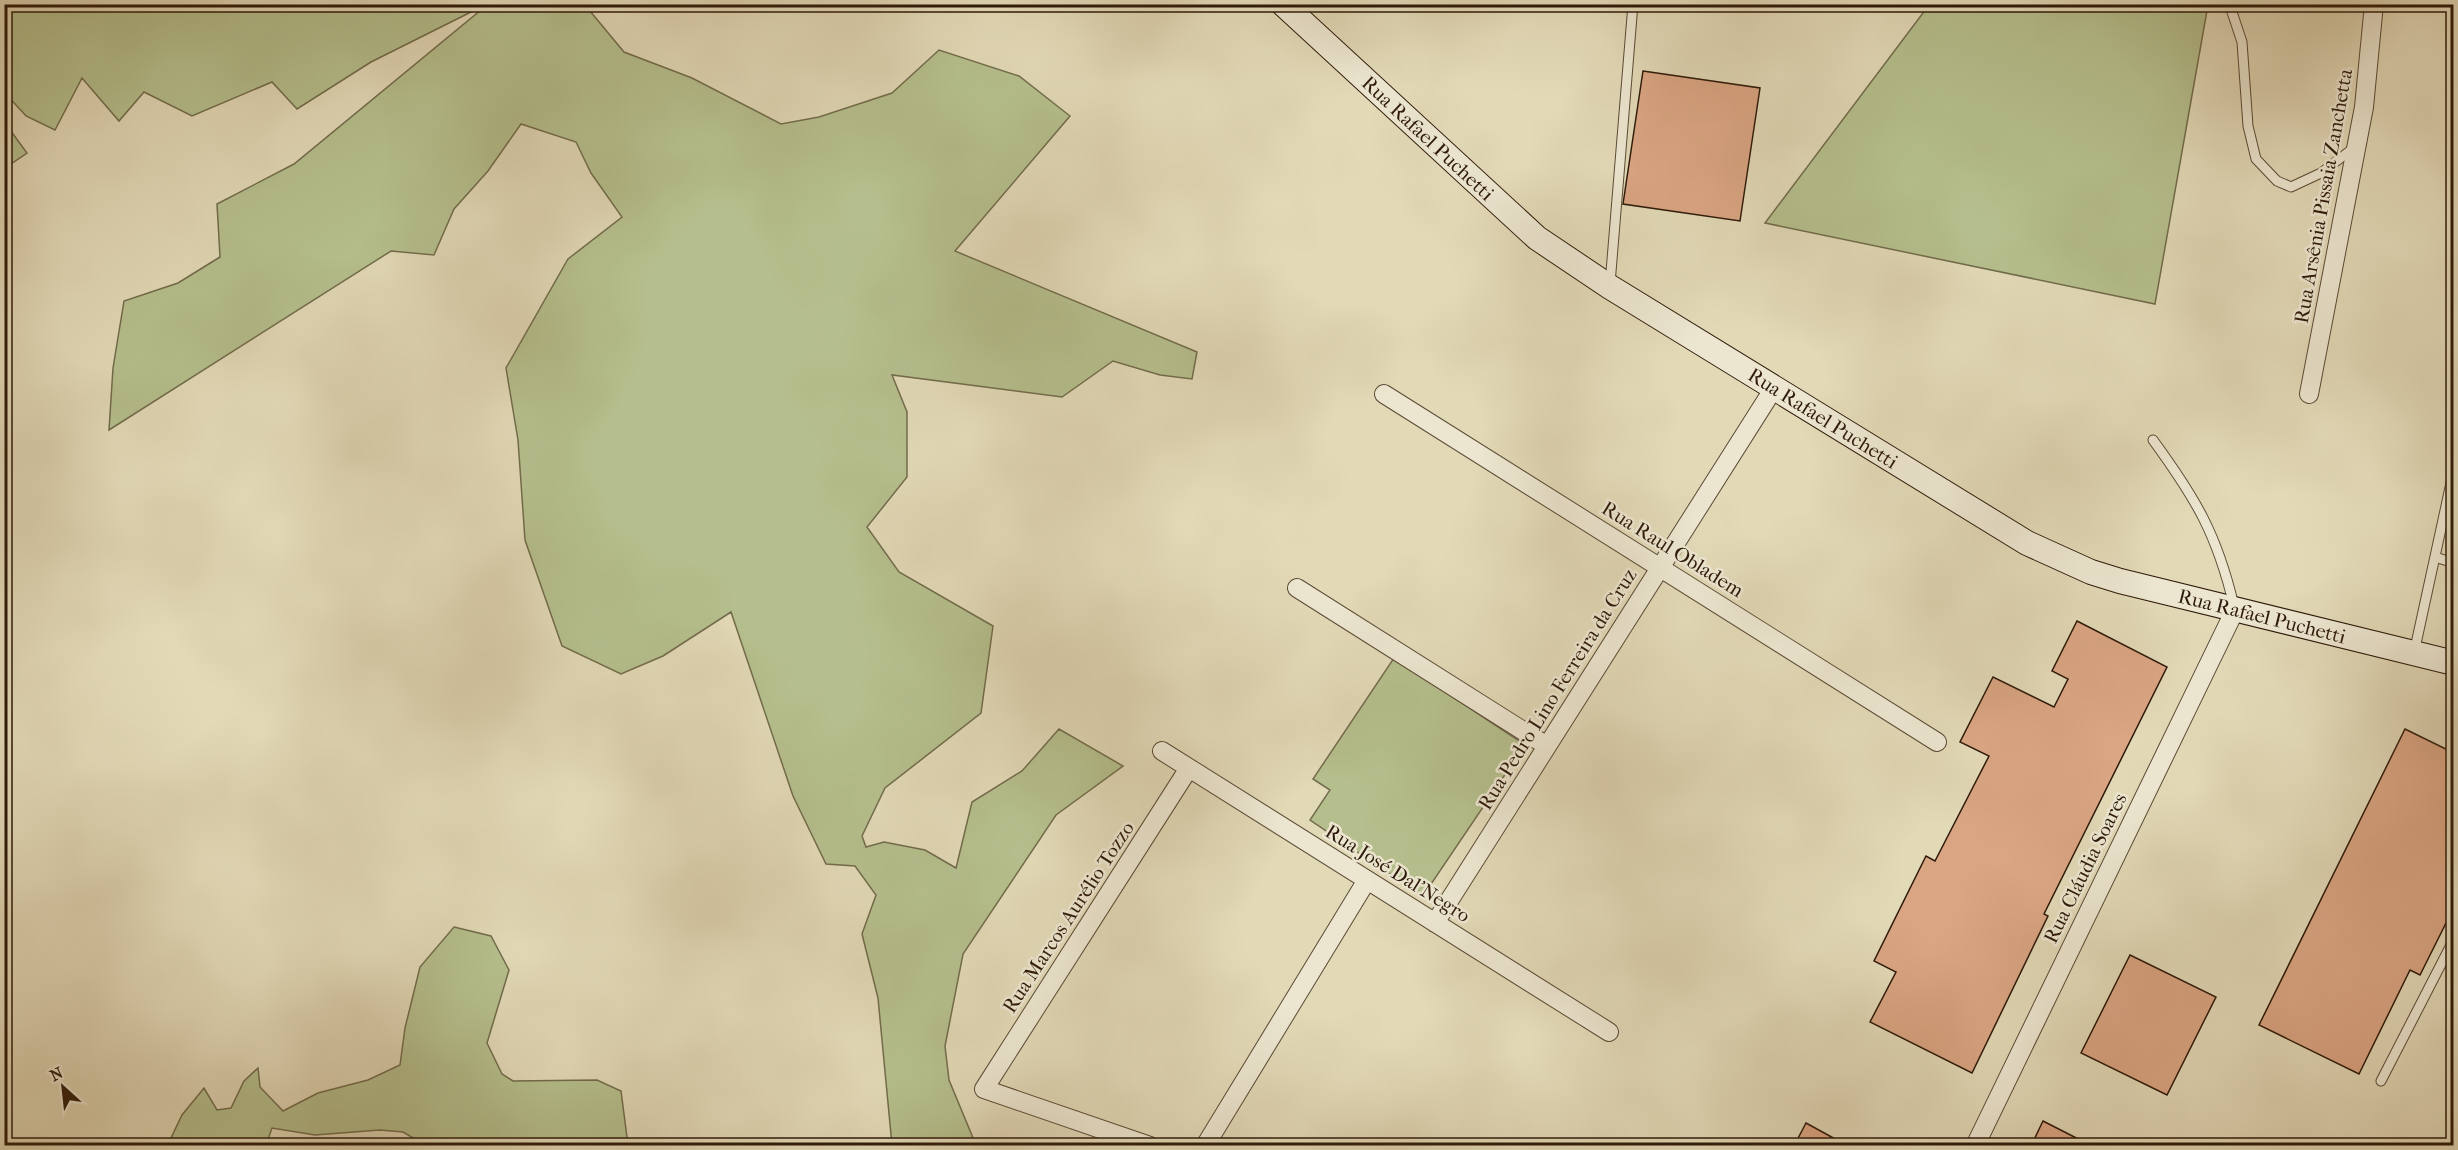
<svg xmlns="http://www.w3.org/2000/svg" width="2458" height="1150" viewBox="0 0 2458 1150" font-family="'IM FELL French Canon',serif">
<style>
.green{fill:#b5bf8d;stroke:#726c4c;stroke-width:1.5}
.building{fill:#daa583;stroke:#2e1a0a;stroke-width:1.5}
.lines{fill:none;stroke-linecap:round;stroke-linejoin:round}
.lane-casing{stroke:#5b4a35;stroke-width:11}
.street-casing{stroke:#5b4a35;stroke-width:20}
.secondary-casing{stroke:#2e1a0a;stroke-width:26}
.lane{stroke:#ece6d0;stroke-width:9}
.street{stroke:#ece6d0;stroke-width:18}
.secondary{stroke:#ece6d0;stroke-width:24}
.labels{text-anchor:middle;stroke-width:5;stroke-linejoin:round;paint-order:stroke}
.street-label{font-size:20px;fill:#2e1a0a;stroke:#ece6d0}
</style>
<rect width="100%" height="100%" fill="#e2d9b7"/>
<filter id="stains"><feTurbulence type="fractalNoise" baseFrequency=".00333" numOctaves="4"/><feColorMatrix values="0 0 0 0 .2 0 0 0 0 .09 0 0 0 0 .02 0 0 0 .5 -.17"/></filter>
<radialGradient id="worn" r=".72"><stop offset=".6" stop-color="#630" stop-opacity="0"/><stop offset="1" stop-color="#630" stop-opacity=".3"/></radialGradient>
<path class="green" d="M4 5 5 4 485 5 371 62 297 109 272 82 192 116 144 92 119 121 82 78 55 130 26 116 5 93Z
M487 5H585L624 52 692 78 781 124 819 117 892 93 939 50 1019 76 1070 116 955 251 1197 352 1192 379 1160 375 1113 361 1062 397 892 375 907 412V477L867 527 899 572 993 626 981 713 885 788 862 836 866 847 884 842 925 850 956 868 972 802 1022 771 1059 729 1123 766 1056 815 963 954 945 1046 949 1080 976 1145H892L878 998 862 934 876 895 855 866 826 864 793 796 731 612 663 656 621 674 562 646 525 540 518 440 506 368 568 259 622 217 591 173 576 142 521 124 488 171 454 209 434 255 391 251 109 430 113 368 124 301 178 283 220 257 217 204 294 164Z
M1924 5H2208L2155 304 1765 223 1923 13Z
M5 123 27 153 5 168H4Z
M1394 658 1525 745 1423 896 1310 820 1330 790 1313 779Z
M454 927 491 936 509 970 487 1043 502 1074 513 1081 597 1080 621 1091 628 1145H425L403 1132 380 1130 315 1135 272 1128 266 1145H198L171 1138 182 1115 204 1088 217 1110 231 1108 244 1081 258 1068 260 1087 283 1111 318 1093 368 1080 400 1065 405 1028 420 967Z"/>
<path class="building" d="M1643 71 1760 88 1740 221 1623 204Z
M2077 621 2167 667 2044 914 2048 916 1972 1073 1870 1022 1896 972 1874 961 1926 856 1935 861 1989 756 1960 742 1993 677 2054 707 2068 679 2052 671Z
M2405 729 2454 753V907L2420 975 2410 970 2359 1074 2259 1025Z
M2130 955 2216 997 2167 1095 2081 1053Z
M2043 1121 2092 1146H2031Z
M1806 1123 1848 1146H1794Z"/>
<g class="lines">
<defs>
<path id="lane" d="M2231 9 2242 42 2248 126 2256 159 2277 181 2291 187 2321 173 2355 147
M1610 284 1633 4
M2153 440C2196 499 2217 534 2234 606
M2435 557 2454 563
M2414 653 2454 469
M2381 1081 2454 939"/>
<path id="street" d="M1384 394 1937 742
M2309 394 2364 107 2374 4
M1297 588 1547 746
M1162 751 1609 1032
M1435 923 1774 388
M1150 1146 984 1089 1189 768
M1205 1146 1367 880
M1975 1146 2235 610"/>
<path id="secondary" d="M1283 4 1537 238 1610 287 2027 543 2091 572 2120 581 2454 663"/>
</defs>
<use href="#lane" class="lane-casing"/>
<use href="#street" class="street-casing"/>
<use href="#secondary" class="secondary-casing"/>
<use href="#lane" class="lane"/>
<use href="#street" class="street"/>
<use href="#secondary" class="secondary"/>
</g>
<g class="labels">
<g class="street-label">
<text transform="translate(1428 138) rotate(43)" y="7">Rua Rafael Puchetti</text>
<text transform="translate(2323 196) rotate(-80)" y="7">Rua Arsênia Pissaia Zanchetta</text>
<text transform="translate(1823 418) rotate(32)" y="7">Rua Rafael Puchetti</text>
<text transform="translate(1673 549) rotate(32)" y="7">Rua Raul Obladem</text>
<text transform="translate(2262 616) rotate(14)" y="7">Rua Rafael Puchetti</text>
<text transform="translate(1557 689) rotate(-58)" y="7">Rua Pedro Lino Ferreira da Cruz</text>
<text transform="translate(2085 868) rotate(-64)" y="7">Rua Cláudia Soares</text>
<text transform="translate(1398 873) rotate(32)" y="7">Rua José Dal'Negro</text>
<text transform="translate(1068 917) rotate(-57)" y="7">Rua Marcos Aurélio Tozzo</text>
</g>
</g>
<rect width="2458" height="1150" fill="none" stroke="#e2d9b7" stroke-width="24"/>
<rect x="6" y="6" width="2446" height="1138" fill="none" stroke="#2e1a0a" stroke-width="3"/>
<rect x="12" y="12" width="2434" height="1126" fill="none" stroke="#2e1a0a" stroke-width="1.5"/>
<g transform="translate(63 1087) rotate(333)" stroke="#ece6d0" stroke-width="4.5" paint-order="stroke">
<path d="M0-4.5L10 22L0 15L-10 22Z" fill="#2e1a0a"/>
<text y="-9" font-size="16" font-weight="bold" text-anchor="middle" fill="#2e1a0a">N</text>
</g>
<rect width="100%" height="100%" filter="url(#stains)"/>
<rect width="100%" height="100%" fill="url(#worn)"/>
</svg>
